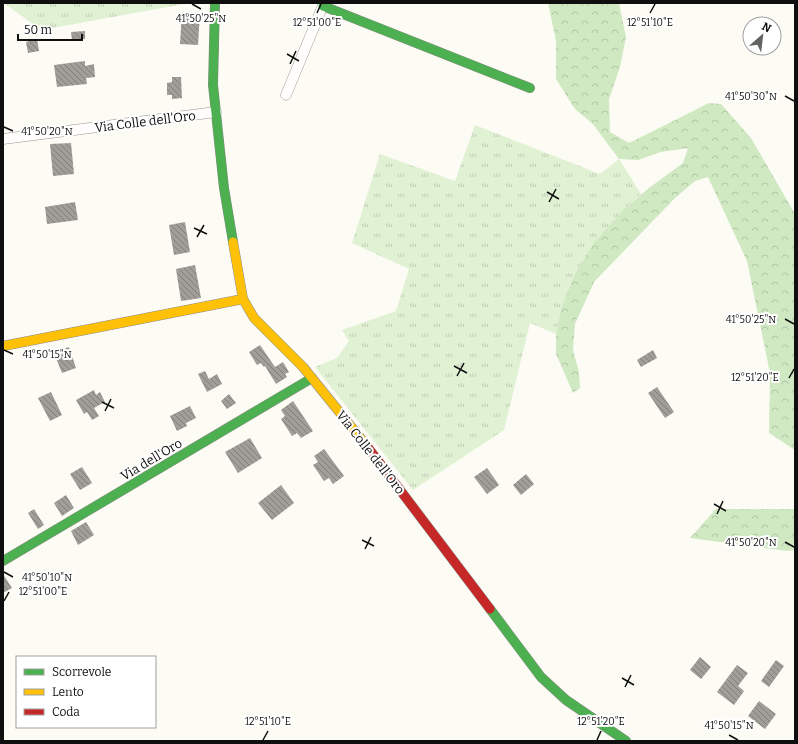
<svg xmlns="http://www.w3.org/2000/svg" width="798" height="744" viewBox="0 0 798 744" font-family="Bitter,serif">
<style>
.grass{fill:url(#grass-tufts)}
.forest{fill:url(#forest-crowns)}
.building{fill:url(#building-back-hatch)}
.lines{fill:none;stroke-linecap:round;stroke-linejoin:round}
.street-casing{stroke:#969592;stroke-width:11}
.fast-casing{stroke:#8c8c89;stroke-width:10}
.slow-casing{stroke:#8c8c89;stroke-width:10}
.jam-casing{stroke:#8c8c89;stroke-width:10}
.street{stroke:#fffefd;stroke-width:10}
.fast{stroke:#4caf50;stroke-width:9}
.slow{stroke:#ffc107;stroke-width:9}
.jam{stroke:#c62828;stroke-width:9}
.ticks{fill:none;stroke:#0f0f0f;stroke-width:1.5}
.labels{text-anchor:middle;stroke-width:4;stroke-linejoin:round;paint-order:stroke}
.street-label{font-size:13px;fill:#0f0f0f;stroke:#fff}
.ticks-label{font-size:10px;text-anchor:middle;fill:#0f0f0f;stroke:#fff;stroke-width:4;stroke-linejoin:round;paint-order:stroke}
</style>
<defs>
<pattern id="grass-tufts" width="24" height="20" patternUnits="userSpaceOnUse"><rect width="24" height="20" fill="#e1f1d4"/><path d="M3 7l-1-3M5 7V3M7 7l1-3M15 17l-1-3M17 17v-4M19 17l1-3" fill="none" stroke="#c0cdb5"/></pattern>
<pattern id="forest-crowns" width="20" height="18" patternUnits="userSpaceOnUse"><rect width="20" height="18" fill="#d0e9c2"/><path d="M2 6a3 3 0 1 1 6 0M12 15a3 3 0 1 1 6 0" fill="none" stroke="#b1c7a6"/></pattern>
<pattern id="building-back-hatch" width="6" height="6" patternUnits="userSpaceOnUse"><rect width="6" height="6" fill="#9f9e99"/><path d="M-1 5l2 2M0 0l6 6M5-1l2 2" fill="none" stroke="#807f7b"/></pattern>
</defs>
<rect width="100%" height="100%" fill="#fcfbf4"/>
<path class="grass" d="M4 3H190L41 30Z
M475 125 600 174 619 159 641 194 624 209 561 309 556 334 530 323 504 430 413 490 315 367 337 358 349 341 342 330 396 311 409 269 352 243 380 154 455 181Z"/>
<path class="forest" d="M548 3H619L626 37 620 67 609 99 610 132 629 143 709 103 721 104 751 138 795 214V450L769 433 770 373 747 261 708 177 695 181 675 198 594 282 575 324 573 350 579 372 580 388 573 393 556 354V334L561 309 575 274 593 244 624 209 649 188 683 163 688 148 661 152 638 160 619 159 593 124 575 109 556 79V41Z
M716 509H795V550L787 551 690 538Z"/>
<path class="building" d="M182 12 200 13 198 45 180 44Z
M85 31V39L72 40 71 32Z
M37 39 39 51 28 53 26 42Z
M85 61V66L94 64 95 77 86 78 87 84 57 87 54 65Z
M172 77H181L182 98 172 99V95H167V83L172 82Z
M71 143 74 174 53 176 50 144Z
M75 202 78 220 47 224 45 207Z
M185 222 190 252 174 255 169 225Z
M195 265 201 298 181 301 176 269Z
M260 345 275 367 283 362 289 372 285 374 287 377 276 384 265 366 264 367 261 363 257 365 249 352Z
M69 347 76 368 62 373 54 353Z
M653 350 657 358 641 367 637 360Z
M205 371 209 379 217 374 222 384 207 392 198 374Z
M657 387 674 412 665 418 648 393Z
M94 390 96 395 100 392 105 402 94 408 99 416 92 420 87 412 84 414 76 400Z
M51 392 62 415 50 421 38 398Z
M229 394 236 403 227 409 221 401Z
M293 401 313 431 301 438 297 433 292 436 281 419 285 416 281 410Z
M190 406 196 418 186 423 187 426 177 431 170 416Z
M250 438 262 458 238 473 225 452Z
M324 449 344 476 333 484 329 478 324 481 313 465 318 462 314 456Z
M82 467 92 483 80 490 70 474Z
M487 468 499 485 487 494 474 477Z
M526 474 534 484 521 495 513 485Z
M281 485 294 503 272 520 258 503Z
M66 495 74 508 62 516 54 503Z
M34 509 44 525 38 529 28 513Z
M86 522 94 535 78 545 71 531Z
M3 574 12 588 3 593Z
M700 657 711 667 701 679 690 670Z
M776 660 784 666 769 687 761 681Z
M737 665 748 673 738 686 744 691 734 705 717 692Z
M759 701 776 714 765 729 748 716Z"/>
<g class="lines">
<defs>
<path id="street" d="M286 95 324 3
M3 139 216 112"/>
<path id="fast" d="M215 3 213 85 224 188 233 242
M323 6 530 88
M3 561 312 378
M490 609 541 677 566 700 626 741"/>
<path id="slow" d="M233 242 243 299 254 318 303 367 366 445
M3 346 243 299"/>
<path id="jam" d="M366 445 490 609"/>
</defs>
<use href="#street" class="street-casing"/>
<use href="#fast" class="fast-casing"/>
<use href="#slow" class="slow-casing"/>
<use href="#jam" class="jam-casing"/>
<use href="#street" class="street"/>
<use href="#fast" class="fast"/>
<use href="#slow" class="slow"/>
<use href="#jam" class="jam"/>
</g>
<path class="ticks" d="M192 4 201 9M317 13 321 4M650 13 655 4M287 54 299 61M290 64 296 51M785 96 794 101M4 127 13 131M547 192 559 199M549 202 556 189M194 228 207 234M197 237 204 225M785 319 794 324M4 350 13 354M454 366 467 373M457 376 464 363M789 378 794 369M102 402 114 408M105 411 111 399M714 504 726 511M717 514 723 501M362 540 374 546M785 542 794 547M365 549 371 537M4 572 13 577M4 601 9 592M622 678 634 685M625 687 631 675M729 735 738 740M263 740 268 731M597 740 601 731"/>
<g class="labels">
<g class="street-label">
<text transform="translate(145 121) rotate(-7)" y="5">Via Colle dell'Oro</text>
<text transform="translate(371 452) rotate(52)" y="5">Via Colle dell'Oro</text>
<text transform="translate(151 459) rotate(-31)" y="5">Via dell'Oro</text>
</g>
</g>
<g class="ticks-label">
<text x="201" y="22">41°50'25"N</text>
<text x="317" y="26">12°51'00"E</text>
<text x="650" y="26">12°51'10"E</text>
<text x="751" y="100">41°50'30"N</text>
<text x="47" y="135">41°50'20"N</text>
<text x="751" y="323">41°50'25"N</text>
<text x="47" y="358">41°50'15"N</text>
<text x="755" y="381">12°51'20"E</text>
<text x="751" y="546">41°50'20"N</text>
<text x="47" y="581">41°50'10"N</text>
<text x="43" y="595">12°51'00"E</text>
<text x="268" y="725">12°51'10"E</text>
<text x="601" y="725">12°51'20"E</text>
<text x="729" y="729">41°50'15"N</text>
</g>
<rect width="798" height="744" fill="none" stroke="#0f0f0f" stroke-width="8"/>
<rect x="16" y="656" width="140" height="72" fill="#ffffff" stroke="#9f9f9f"/>
<rect x="24" y="669" width="20" height="6" fill="#4caf50" stroke="#9f9f9f"/>
<text x="52" y="676" font-size="12" fill="#0f0f0f">Scorrevole</text>
<rect x="24" y="689" width="20" height="6" fill="#ffc107" stroke="#9f9f9f"/>
<text x="52" y="696" font-size="12" fill="#0f0f0f">Lento</text>
<rect x="24" y="709" width="20" height="6" fill="#c62828" stroke="#9f9f9f"/>
<text x="52" y="716" font-size="12" fill="#0f0f0f">Coda</text>
<g transform="translate(762 36) rotate(28)"><circle r="19" fill="#ffffff" stroke="#9f9f9f"/>
<path d="M0-3L7 15L0 10L-7 15Z" fill="#62625f"/>
<text y="-6" font-size="11" font-weight="bold" text-anchor="middle" fill="#0f0f0f">N</text>
</g>
<path d="M18 34v6h64v-6" fill="none" stroke="#0f0f0f" stroke-width="2"/>
<text x="24" y="34" font-size="12" fill="#0f0f0f" stroke="#ffffff" stroke-width="3" paint-order="stroke">50 m</text>
</svg>
